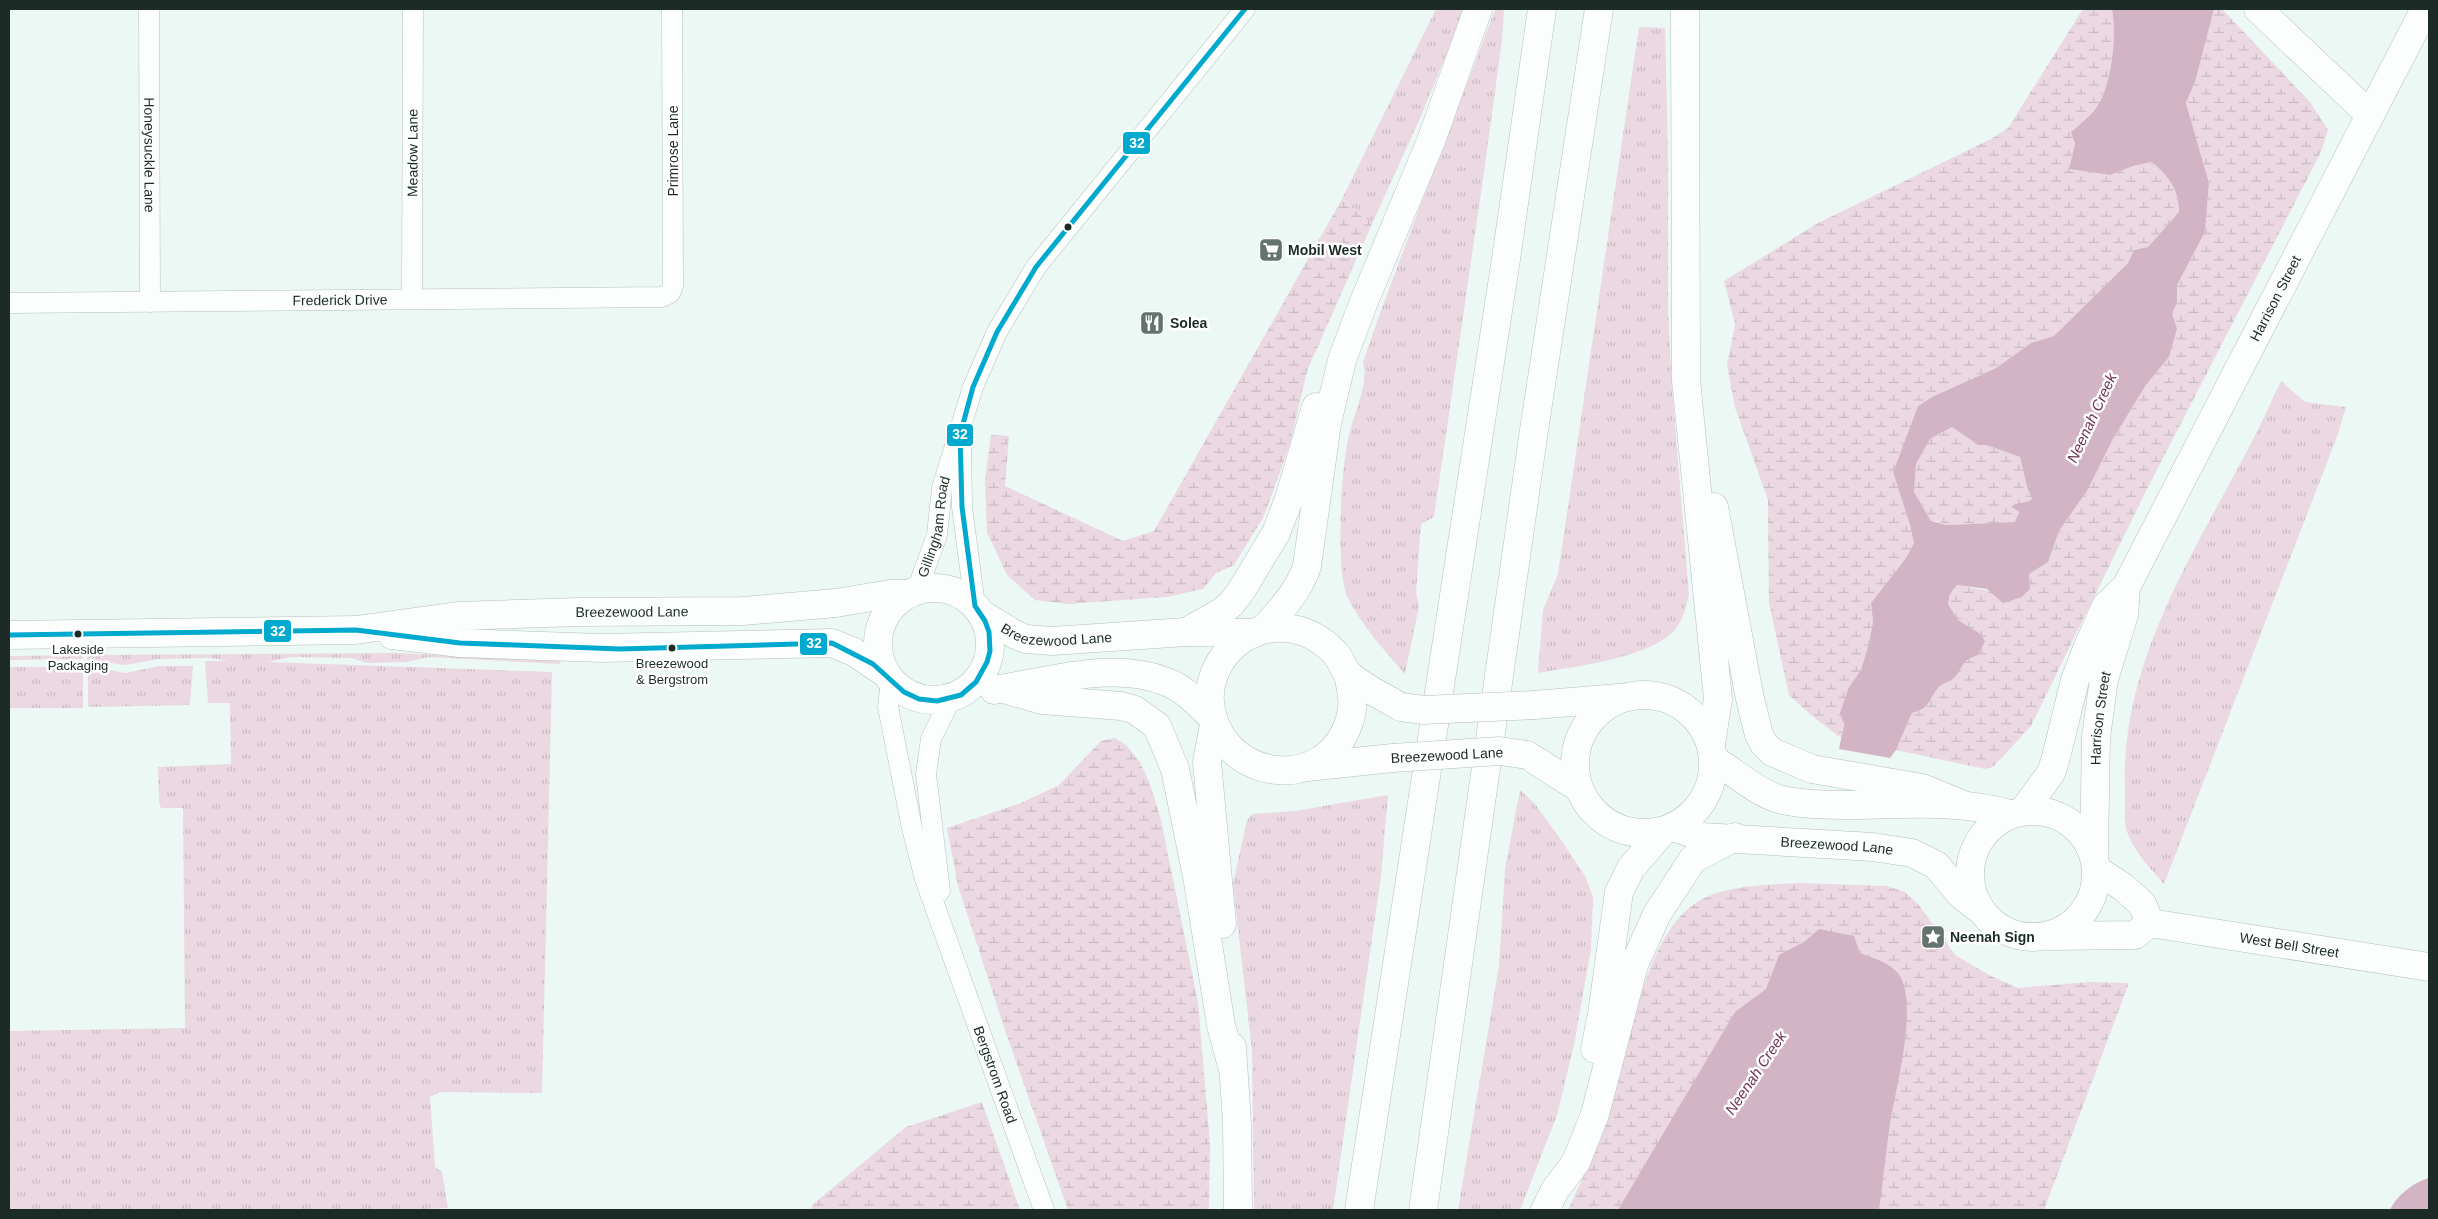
<svg xmlns="http://www.w3.org/2000/svg" width="2438" height="1219" viewBox="0 0 2438 1219" font-family="Arial,sans-serif">
<style>
.grass{fill:url(#grass-tufts)}
.wetland{fill:url(#wetland-marsh)}
.water{fill:#d3b4c5;fill-rule:evenodd}
.lines{fill:none;stroke-linecap:round;stroke-linejoin:round}
.street-casing{stroke:#b3c0bc;stroke-width:21}
.secondary-casing{stroke:#b3c0bc;stroke-width:29}
.highway-casing{stroke:#b3c0bc;stroke-width:29}
.street{stroke:#fcfefd;stroke-width:20}
.secondary{stroke:#fcfefd;stroke-width:28}
.highway{stroke:#fcfefd;stroke-width:28}
.secondary-bridge-casing{stroke:#b3c0bc;stroke-width:29;stroke-linecap:butt}
.secondary-bridge{stroke:#fcfefd;stroke-width:28}
.bus-1-casing{stroke:#fff;stroke-width:9}
.bus-1{stroke:#00a9ce;stroke-width:5}
.bus-dot{fill:#1c2b26;stroke:#fff;stroke-width:2}
.labels{text-anchor:middle;stroke-width:5;stroke-linejoin:round;paint-order:stroke}
.bus-label{font-size:13px;fill:#1c2b26;stroke:#fff}
.street-label{font-size:14px;fill:#1c2b26;stroke:#fff}
.poi-label{font-size:14px;font-weight:bold;fill:#1c2b26;stroke:#fff;text-anchor:start}
.water-label{font-size:15px;font-style:italic;fill:#6f3256;stroke:#fff}
.line-badge{stroke:#fff;stroke-width:2}
.badge-label{font-size:14px;text-anchor:middle;font-weight:bold;fill:#fff}
</style>
<defs>
<pattern id="grass-tufts" width="24" height="20" patternUnits="userSpaceOnUse" patternTransform="scale(1.25)"><rect width="24" height="20" fill="#ebd8e2"/><path d="M3 7l-1-3M5 7V3M7 7l1-3M15 17l-1-3M17 17v-4M19 17l1-3" fill="none" stroke="#c9bac2"/></pattern>
<pattern id="wetland-marsh" width="20" height="14" patternUnits="userSpaceOnUse" patternTransform="scale(1.25)"><rect width="20" height="14" fill="#ebd8e2"/><path d="M1 5h8M5 5V1M11 12h8M15 12V8" fill="none" stroke="#c9bac2"/></pattern>
</defs>
<rect width="100%" height="100%" fill="#ecf8f4"/>
<path class="grass" d="M1436 9H1465L1421 116 1372 224 1342 199Z
M1495 9H1504L1502 40 1485 165 1434 517 1421 524 1416 592 1419 606 1405 674C1385 651 1362 626 1348 598 1335 573 1341 465 1349 435 1354 412 1369 385 1363 362 1404 243 1452 127 1495 9Z
M1639 27 1665 28 1668 152V310L1672 388 1689 595C1686 604 1684 616 1679 624 1659 658 1575 666 1538 673L1543 610 1558 574Z
M2281 381 2305 402 2346 407 2338 434 2164 884C2151 869 2134 852 2127 832 2123 820 2126 803 2125 790 2120 664 2192 556 2248 449 2260 427 2270 404 2281 381Z
M396 653 561 661 560 664 429 657 406 662 367 663 351 658 291 657 268 662 552 672 542 1093 440 1092 430 1097 435 1167 442 1172 448 1208 402 1210H9V1031L185 1028 183 808H161L159 801 158 767 231 764 230 703H208L205 661H228L212 658 158 659 126 665 87 660V655Z
M83 655V659L9 660V656Z
M159 666H193L190 705 88 707V667L126 673Z
M9 667H75L76 672H83V708H9Z
M1520 790 1535 804 1559 837 1585 876 1593 897 1591 949 1574 1045 1557 1115 1520 1210H1458L1499 966 1505 869Z
M1388 795 1381 876 1333 1210H1254L1252 1051 1233 884 1247 820 1253 814 1295 811Z"/>
<path class="wetland" d="M2083 9H2112C2117 34 2112 86 2096 107 2089 117 2080 124 2071 132L2075 144 2069 169 2110 175 2133 166 2152 162C2169 177 2179 188 2179 212L2148 247 2134 250 2128 263 2054 336 2031 343 1996 368 1932 397 1918 406 1893 472 1910 525 1914 543 1906 558 1871 603 1873 622 1869 643 1861 670 1849 687 1841 738 1812 716 1789 695 1769 603 1768 500 1735 407 1727 365 1735 324 1724 281 1818 223 1991 139 2008 128Z
M2214 9H2222L2310 102 2328 130 2321 152 2145 493 2031 726 1994 766 1985 769 1896 750 1912 713C1932 709 1928 699 1939 687 1943 683 1949 682 1953 679 1965 668 1958 662 1978 655L1979 633 1958 620 1948 604 1950 594 1957 585 2022 597 2030 589 2028 574 2048 562 2059 531 2087 491 2113 439 2146 385 2169 357 2177 329 2172 313 2177 303V285L2205 232 2209 183 2186 103 2195 82Z
M1342 199 1372 224 1307 371 1290 444 1264 516 1234 565 1216 573 1203 589 1166 597 1068 604 1035 600 1007 575 987 532 985 480 991 435 1009 436 1005 486 1123 541 1154 531Z
M1952 427 1978 445H1986L2020 457 2027 487 2032 499 2012 508 2019 512 2015 522 1947 525 1936 521H1931L1914 492 1916 464 1930 439Z
M1115 738 1127 746 1140 762 1150 784 1161 820 1198 1002 1210 1145 1209 1210H1068L1005 1030 958 886 947 828 1021 803 1059 785 1101 741Z
M1799 883 1887 886 1905 892 1918 904 1955 955 1989 975 2018 988 2089 982 2129 983 2044 1210H1568C1585 1173 1603 1134 1615 1095 1632 1039 1644 937 1696 903 1722 885 1768 885 1799 883Z
M982 1102 1020 1210H811L812 1205 906 1127Z"/>
<path class="water" d="M2112 9H2214L2195 82 2186 103 2209 183 2205 232 2177 285V303L2172 313 2177 329 2169 357 2146 385 2113 439 2087 491 2059 531 2048 562 2029 574 2030 589 2022 597 2003 603 1987 589 1957 585 1950 594 1948 604 1958 620 1979 633 1985 641 1978 655C1958 662 1965 668 1953 679 1949 682 1943 683 1939 687 1928 699 1932 708 1912 713L1896 750 1890 758 1839 749 1844 724 1840 713 1849 687 1861 670 1869 643 1873 622 1871 603 1906 558 1914 543 1910 525 1893 472 1918 406 1932 397 1996 368 2031 343 2054 336 2128 263 2134 250 2148 247 2179 212C2179 189 2169 177 2152 162L2133 166 2110 175 2069 169 2075 144 2071 132C2080 124 2089 117 2096 108 2112 86 2117 34 2112 9ZM1952 427 1978 445H1986L2020 457 2027 487 2032 499C2026 504 2018 501 2011 507L2019 512 2015 522 1947 525 1931 521 1914 492 1916 464 1930 439Z
M1819 929 1854 936 1860 953C1873 958 1892 963 1900 976 1918 1007 1896 1088 1890 1123 1886 1152 1883 1181 1879 1210H1618L1735 1012 1766 989 1779 955 1804 942Z
M2429 1178V1210H2390C2396 1196 2414 1182 2429 1178Z"/>
<g class="lines">
<defs>
<g id="street">
<path id="s1" d="M149 9 150 302"/>
<path id="s2" d="M412 298 413 9"/>
<path id="s3" d="M9 303 662 297 670 293 673 286 672 9"/>
<path d="M961 447 962 507 975 606"/>
<path id="s4" d="M917 590 937 535 942 488 973 387 997 332 1036 267 1245 9"/>
<path id="s5" d="M891 681 888 707 912 828 925 879 1044 1210"/>
<path d="M940 891 926 774 931 739 950 700"/>
</g>
<g id="secondary">
<path d="M2258 9 2369 114"/>
<circle cx="934" cy="644" r="56"/>
<path id="s6" d="M983 615 1016 635 1026 639 1052 641 1186 632 1255 633"/>
<path id="s7" d="M9 635 356 630 458 616 579 612 743 611 836 603 890 594H908"/>
<path d="M392 635 460 643 601 648 832 643 854 652 885 673"/>
<path d="M1348 674C1351 689 1355 704 1350 719 1328 796 1219 783 1210 703 1208 681 1219 657 1237 643 1267 619 1308 624 1335 653 1341 659 1343 669 1349 675 1364 688 1384 697 1401 707"/>
<path d="M994 690C1048 682 1113 660 1167 682 1185 689 1198 704 1212 717"/>
<circle cx="1644" cy="764" r="69"/>
<path d="M1534 705 1619 698"/>
<path d="M1527 755 1579 788"/>
<path d="M1714 760C1734 771 1757 793 1779 799 1803 805 1830 805 1855 805 1907 804 1960 800 2010 814"/>
<path d="M1307 767 1393 758"/>
<circle cx="2033" cy="874" r="63"/>
<path id="s8" d="M2023 811 2051 773 2055 761 2075 680 2087 649 2106 606 2126 587 2425 9"/>
<path id="s9" d="M1674 827 1702 837 1873 847 1912 853 1936 865 1961 895 1979 909"/>
<path id="s10" d="M2094 852 2096 737 2104 679 2124 615 2126 587"/>
<path d="M2097 870 2123 887 2142 904 2150 923"/>
<path id="s11" d="M2150 923 2429 967"/>
<path d="M2051 936 2135 935 2150 923"/>
</g>
<path id="highway" d="M1685 9 1686 380 1718 699 1711 744
M1714 507 1749 694 1759 735 1764 744 1772 752 1812 769 1922 788 1961 804
M1265 628C1282 608 1299 591 1307 566L1327 423 1342 360 1363 304 1431 141 1478 9
M1186 632 1220 613 1231 604 1241 591 1276 533 1289 499 1316 407
M1004 689 1042 700 1121 706 1135 710 1157 726 1175 769 1197 876 1221 1025 1232 1066
M1214 725 1207 762 1222 924
M1232 1047 1237 1123 1238 1210
M1595 1049 1602 1014 1619 892 1631 868 1663 831
M1359 1210 1506 259 1542 9
M1423 1210 1534 430 1599 9
M1545 1210 1555 1190 1576 1162 1595 1114 1634 965 1657 914 1693 859 1735 837"/>
</defs>
<use href="#street" class="street-casing"/>
<use href="#secondary" class="secondary-casing"/>
<use href="#highway" class="highway-casing"/>
<use href="#street" class="street"/>
<use href="#secondary" class="secondary"/>
<use href="#highway" class="highway"/>
<defs>
<path id="secondary-bridge" d="M1401 707 1424 710 1534 705
M1393 758 1500 751 1527 755"/>
</defs>
<use href="#secondary-bridge" class="secondary-bridge-casing"/>
<use href="#secondary-bridge" class="secondary-bridge"/>
<defs>
<path id="bus-1" d="M975 606 962 507 960 435 973 387 997 332 1036 267 1245 9
M9 635 356 630 460 643 620 649 832 643 873 664 904 692 919 699 937 701 961 695 976 682 987 662 990 651 989 632 985 621 975 606"/>
</defs>
<use href="#bus-1" class="bus-1-casing"/>
<use href="#bus-1" class="bus-1"/>
</g>
<defs>
<symbol id="supermarket-square" viewBox="-11 -11 22 22"><rect x="-9" y="-9" width="18" height="18" rx="4" fill="#65736e" stroke="#fff"/><path d="M-6-5.5h2.5l.6 2H6L4.5 2H-2.5L-4.4-4H-6ZM-1.5 3.2a1.3 1.3 0 1 0 .1 0ZM3 3.2a1.3 1.3 0 1 0 .1 0Z" fill="#fff"/></symbol>
<symbol id="restaurant-square" viewBox="-11 -11 22 22"><rect x="-9" y="-9" width="18" height="18" rx="4" fill="#65736e" stroke="#fff"/><path d="M-5-6h1v4h1v-4h1v4h1v-4h1v5L-1.5 .5V6h-2V.5L-5-1ZM5-6V6H3V1.5H1.5Q1.5-4 5-6Z" fill="#fff"/></symbol>
<symbol id="sight-square" viewBox="-11 -11 22 22"><rect x="-9" y="-9" width="18" height="18" rx="4" fill="#65736e" stroke="#fff"/><path d="M0-6L1.8-2.2L6-1.7L2.9 1.2L3.7 5.4L0 3.3L-3.7 5.4L-2.9 1.2L-6-1.7L-1.8-2.2Z" fill="#fff"/></symbol>
</defs>
<g fill-rule="evenodd">
<use href="#supermarket-square" x="1257" y="236" width="28" height="28"/>
<use href="#restaurant-square" x="1138" y="309" width="28" height="28"/>
<use href="#sight-square" x="1919" y="923" width="28" height="28"/>
</g>
<g class="bus-dot">
<circle cx="1068" cy="227" r="4.5"/>
<circle cx="78" cy="634" r="4.5"/>
<circle cx="672" cy="648" r="4.5"/>
</g>
<g class="labels">
<g class="bus-label">
<text x="78" y="654">Lakeside<tspan x="78" dy="16">Packaging</tspan></text>
<text x="672" y="668">Breezewood<tspan x="672" dy="16">&amp; Bergstrom</tspan></text>
</g>
<g class="street-label">
<text transform="translate(673 151) rotate(-90)" y="5">Primrose Lane</text>
<text dy="5" stroke="none"><textPath href="#s2" startOffset="145">Meadow Lane</textPath></text>
<text dy="5" stroke="none"><textPath href="#s1" startOffset="146">Honeysuckle Lane</textPath></text>
<text dy="5" stroke="none"><textPath href="#s8" startOffset="576">Harrison Street</textPath></text>
<text dy="5" stroke="none"><textPath href="#s3" startOffset="331">Frederick Drive</textPath></text>
<text dy="5" stroke="none"><textPath href="#s4" startOffset="66">Gillingham Road</textPath></text>
<text dy="5" stroke="none"><textPath href="#s7" startOffset="624">Breezewood Lane</textPath></text>
<text dy="5" stroke="none"><textPath href="#s6" startOffset="79">Breezewood Lane</textPath></text>
<text dy="5" stroke="none"><textPath href="#s10" startOffset="134">Harrison Street</textPath></text>
<text transform="translate(1447 755) rotate(-3)" y="5">Breezewood Lane</text>
<text dy="5" stroke="none"><textPath href="#s9" startOffset="165">Breezewood Lane</textPath></text>
<text dy="5" stroke="none"><textPath href="#s11" startOffset="141">West Bell Street</textPath></text>
<text dy="5" stroke="none"><textPath href="#s5" startOffset="410">Bergstrom Road</textPath></text>
</g>
<g class="poi-label">
<text x="1288" y="255">Mobil West</text>
<text x="1170" y="328">Solea</text>
<text x="1950" y="942">Neenah Sign</text>
</g>
<g class="water-label">
<text transform="translate(2092 418) rotate(-65)" y="5">Neenah Creek</text>
<text transform="translate(1756 1073) rotate(-56)" y="5">Neenah Creek</text>
</g>
</g>
<g class="line-badge">
<rect x="1122" y="131" width="29" height="24" rx="5" fill="#00a9ce"/>
<rect x="946" y="423" width="28" height="24" rx="5" fill="#00a9ce"/>
<rect x="263" y="619" width="29" height="24" rx="5" fill="#00a9ce"/>
<rect x="799" y="632" width="29" height="24" rx="5" fill="#00a9ce"/>
</g>
<g class="badge-label">
<text x="1137" y="148">32</text>
<text x="960" y="439">32</text>
<text x="278" y="636">32</text>
<text x="814" y="648">32</text>
</g>
<rect width="2438" height="1219" fill="none" stroke="#1c2b26" stroke-width="20"/>
</svg>
